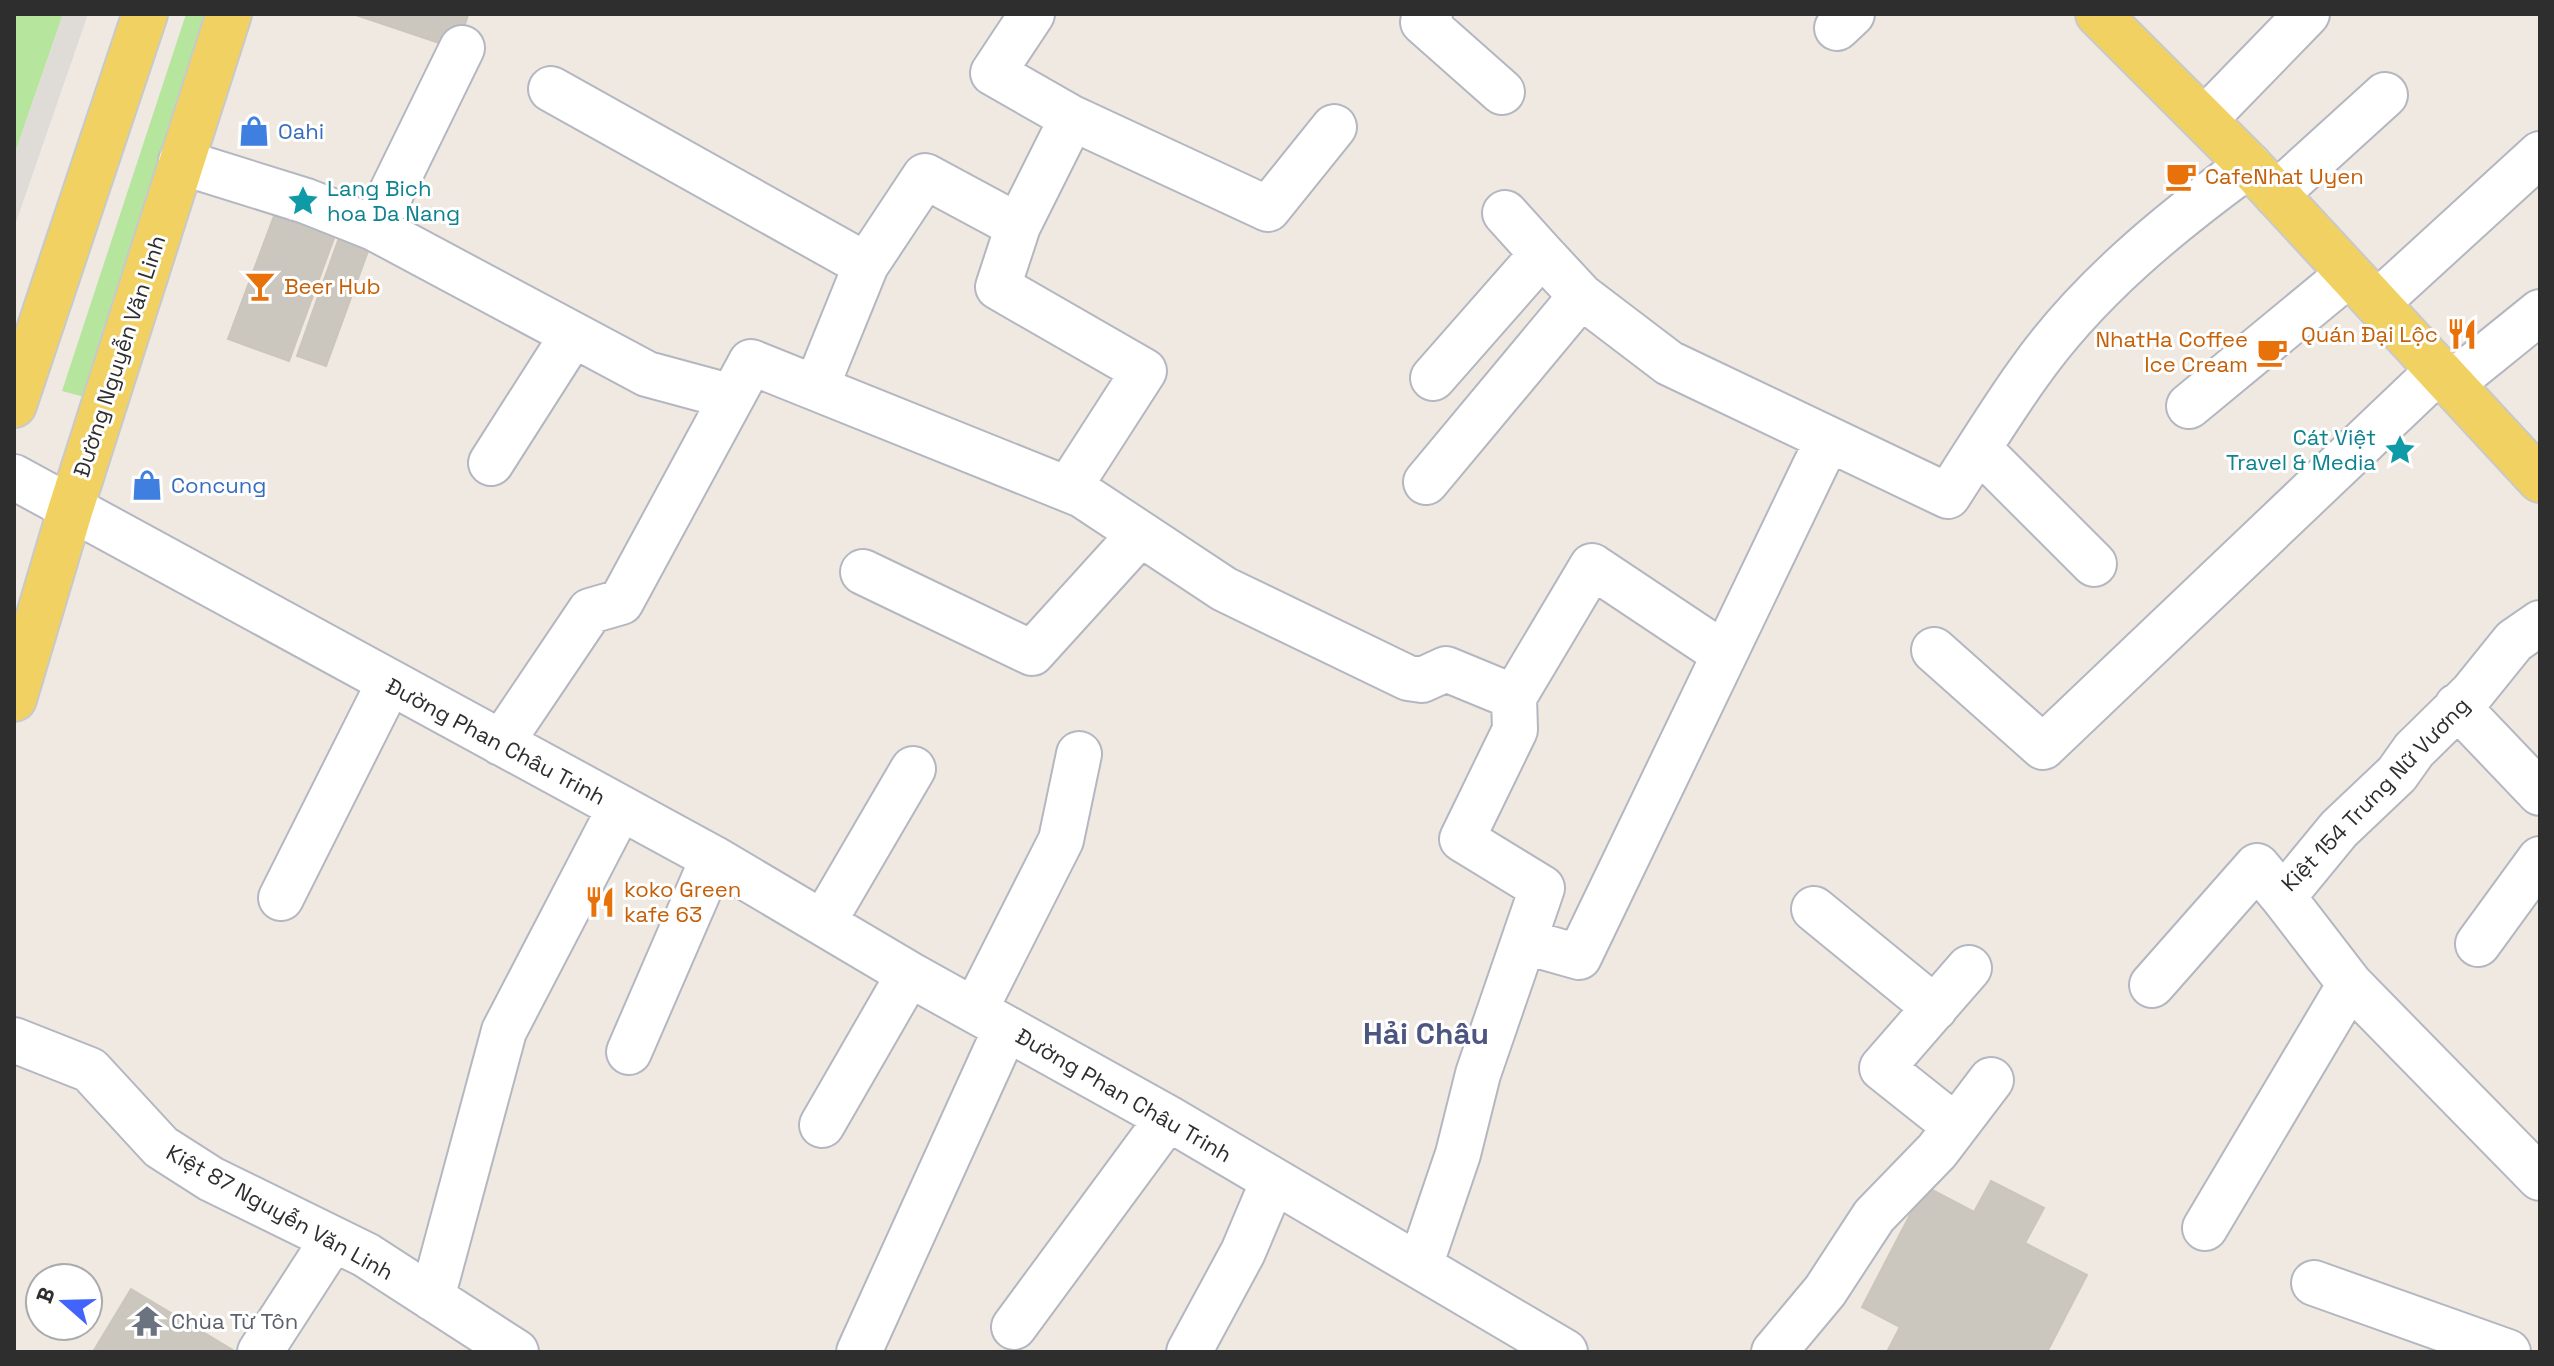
<svg xmlns="http://www.w3.org/2000/svg" width="2554" height="1366" viewBox="0 0 2554 1366" font-family="'Space Grotesk',sans-serif">
<style>
.green{fill:#b6e59e}
.plaza{fill:#dfdcd8}
.building{fill:#cbc7bf;stroke:#cbc5ba;stroke-width:2}
.lines{fill:none;stroke-linecap:round;stroke-linejoin:round}
.minor-casing{stroke:#b4b7c1;stroke-width:48}
.major-casing{stroke:#c9c9c9;stroke-width:48}
.minor{stroke:#fff;stroke-width:44}
.major{stroke:#f2d163;stroke-width:44}
.labels{text-anchor:middle;stroke-width:6;stroke-linejoin:round;paint-order:stroke}
.shop-label{font-size:22px;fill:#366cbe;stroke:#fff;text-anchor:start}
.food-label{font-size:22px;fill:#c56008;stroke:#fff;text-anchor:start}
.culture-label{font-size:22px;fill:#0d838f;stroke:#fff;text-anchor:start}
.street-label{font-size:22px;fill:#2e2e2e;stroke:#fff}
.worship-label{font-size:22px;fill:#5b616d;stroke:#fff;text-anchor:start}
.district-label{font-size:30px;font-weight:bold;fill:#4d5680;stroke:#fff}
</style>
<rect width="100%" height="100%" fill="#efe9e1"/>
<path class="green" d="M14 14H63L14 156Z
M186 14H214L88 398 62 391Z"/>
<path class="plaza" d="M63 14H88L14 228V156Z"/>
<path class="building" d="M353 14H464L468 15 457 49Z
M277 208 337 230 289 361 228 339Z
M345 221 375 232 326 366 297 356Z
M1991 1181 2044 1208 2025 1243 2087 1275 2047 1352H1887L1900 1327 1862 1307 1925 1186 1974 1212Z
M131 1289 236 1352H93Z"/>
<g class="lines">
<defs>
<path id="minor" d="M1430 14 1423 22 1502 92
M1837 28 1852 14
M551 89 866 265
M1072 118 1268 209 1334 127
M2205 119 2307 14
M181 162 306 201 374 228 647 374 732 397
M2276 194 2385 95
M1505 213 1542 254
M1018 226 998 287 1144 371 1068 489
M374 228 462 48
M2377 303 2540 154
M1433 378 1542 254 1581 296 1669 363 1948 496C1974 456 2000 413 2028 374 2086 291 2168 224 2249 165
M2451 384 2540 312
M816 388 866 265 925 176 1018 226 1072 118 993 73 1032 14
M2189 406 2349 274
M1979 449 2094 564
M491 463 572 336
M14 477 713 858 909 974 1168 1118 1565 1352
M1426 482 1581 296
M863 572 1032 653 1140 534
M1934 650 2043 747 2439 370
M2457 706 2540 793
M501 743 590 611 621 602 751 362 1082 495 1224 589 1408 678 1422 680 1446 669 1514 697
M2283 897 2350 984 2540 1178
M281 898 389 683
M1814 909 1935 1008
M823 923 913 769
M1526 942 1579 957 1828 439
M2478 944 2540 859
M2152 985 2257 866 2283 897 2339 829 2397 774 2414 750 2472 693 2514 641 2540 623
M975 1010 1061 840 1079 754
M14 1040 90 1070 161 1147 211 1179 366 1255 516 1352
M629 1052 713 858
M822 1125 909 974
M1955 1126 1882 1068 1969 968
M2205 1228 2350 984
M1420 1266 1458 1154 1478 1074 1542 888 1462 839 1515 730 1514 697 1592 566 1724 654
M2314 1283 2508 1352
M432 1298 504 1031 620 808
M1014 1327 1168 1118
M260 1352 333 1239
M859 1352 1006 1028
M1189 1352 1243 1252 1273 1181
M1774 1352 1825 1291 1874 1216 1937 1151 1991 1080"/>
<path id="major" d="M2098 14 2249 165 2540 480
M14 405 145 14
M14 699 70 511 229 14"/>
</defs>
<use href="#minor" class="minor-casing"/>
<use href="#major" class="major-casing"/>
<use href="#minor" class="minor"/>
<use href="#major" class="major"/>
</g>
<defs>
<symbol id="shop-bare" viewBox="-9 -9 18 18"><path d="M-5-2.5h2.3a2.7 3.5 0 0 1 5.4 0H5L5.5 6h-11ZM-1.5-2.5h3a1.5 2.3 0 0 0-3 0Z" fill="#3f7fe0" stroke="#fff" stroke-width="2.5" paint-order="stroke"/></symbol>
<symbol id="cafe-bare" viewBox="-9 -9 18 18"><path d="M-5.5-4.5H6V0H3Q3 3.5 0 3.5H-2.5Q-5.5 3.5-5.5 0ZM3-3.2v2h1.7v-2ZM-6 4.5H4V6H-6Z" fill="#e8710a" stroke="#fff" stroke-width="2.5" paint-order="stroke"/></symbol>
<symbol id="sight-bare" viewBox="-9 -9 18 18"><path d="M0-6L1.8-2.2L6-1.7L2.9 1.2L3.7 5.4L0 3.3L-3.7 5.4L-2.9 1.2L-6-1.7L-1.8-2.2Z" fill="#0f9aa8" stroke="#fff" stroke-width="2.5" paint-order="stroke"/></symbol>
<symbol id="bar-bare" viewBox="-9 -9 18 18"><path d="M-6-5H6L.8 .8V4.5H3.5V6h-7V4.5H-.8V.8Z" fill="#e8710a" stroke="#fff" stroke-width="2.5" paint-order="stroke"/></symbol>
<symbol id="restaurant-bare" viewBox="-9 -9 18 18"><path d="M-5-6h1v4h1v-4h1v4h1v-4h1v5L-1.5 .5V6h-2V.5L-5-1ZM5-6V6H3V1.5H1.5Q1.5-4 5-6Z" fill="#e8710a" stroke="#fff" stroke-width="2.5" paint-order="stroke"/></symbol>
<symbol id="temple-bare" viewBox="-9 -9 18 18"><path d="M0-6L5-2H3V0L6.5 2.5H4V6H1.5V3h-3V6H-4V2.5H-6.5L-3 0V-2H-5Z" fill="#6b7280" stroke="#fff" stroke-width="2.5" paint-order="stroke"/></symbol>
</defs>
<g fill-rule="evenodd">
<use href="#shop-bare" x="232" y="109" width="44" height="44"/>
<use href="#cafe-bare" x="2159" y="154" width="44" height="44"/>
<use href="#sight-bare" x="281" y="179" width="44" height="44"/>
<use href="#bar-bare" x="238" y="264" width="44" height="44"/>
<use href="#restaurant-bare" x="2440" y="312" width="44" height="44"/>
<use href="#cafe-bare" x="2250" y="330" width="44" height="44"/>
<use href="#sight-bare" x="2378" y="428" width="44" height="44"/>
<use href="#shop-bare" x="125" y="463" width="44" height="44"/>
<use href="#restaurant-bare" x="578" y="880" width="44" height="44"/>
<use href="#temple-bare" x="125" y="1299" width="44" height="44"/>
</g>
<g class="labels">
<g class="shop-label">
<text x="278" y="139">Oahi</text>
<text x="171" y="493">Concung</text>
</g>
<g class="food-label">
<text x="2205" y="184">CafeNhat Uyen</text>
<text x="284" y="294">Beer Hub</text>
<text x="2438" y="342" text-anchor="end">Quán Đại Lộc</text>
<text x="2248" y="347" text-anchor="end">NhatHa Coffee<tspan x="2248" dy="25">Ice Cream</tspan></text>
<text x="624" y="897">koko Green<tspan x="624" dy="25">kafe 63</tspan></text>
</g>
<g class="culture-label">
<text x="327" y="196">Lang Bich<tspan x="327" dy="25">hoa Da Nang</tspan></text>
<text x="2376" y="445" text-anchor="end">Cát Việt<tspan x="2376" dy="25">Travel &amp; Media</tspan></text>
</g>
<g class="street-label">
<text transform="translate(119 356) rotate(-72)" y="8">Đường Nguyễn Văn Linh</text>
<text transform="translate(496 741) rotate(28)" y="8">Đường Phan Châu Trinh</text>
<text transform="translate(2375 794) rotate(-46)" y="8">Kiệt 154 Trưng Nữ Vương</text>
<text transform="translate(1124 1095) rotate(30)" y="8">Đường Phan Châu Trinh</text>
<text transform="translate(280 1212) rotate(29)" y="8">Kiệt 87 Nguyễn Văn Linh</text>
</g>
<g class="worship-label">
<text x="171" y="1329">Chùa Từ Tôn</text>
</g>
<g class="district-label">
<text x="1426" y="1044">Hải Châu</text>
</g>
</g>
<rect width="2554" height="1366" fill="none" stroke="#2e2e2e" stroke-width="32"/>
<g transform="translate(64 1302) rotate(290)"><circle r="38" fill="#ffffff" stroke="#ababab" stroke-width="2"/>
<path d="M0-6L14 30L0 20L-14 30Z" fill="#4264fb"/>
<text y="-12" font-size="22" font-weight="bold" text-anchor="middle" fill="#2e2e2e">B</text>
</g>
</svg>
